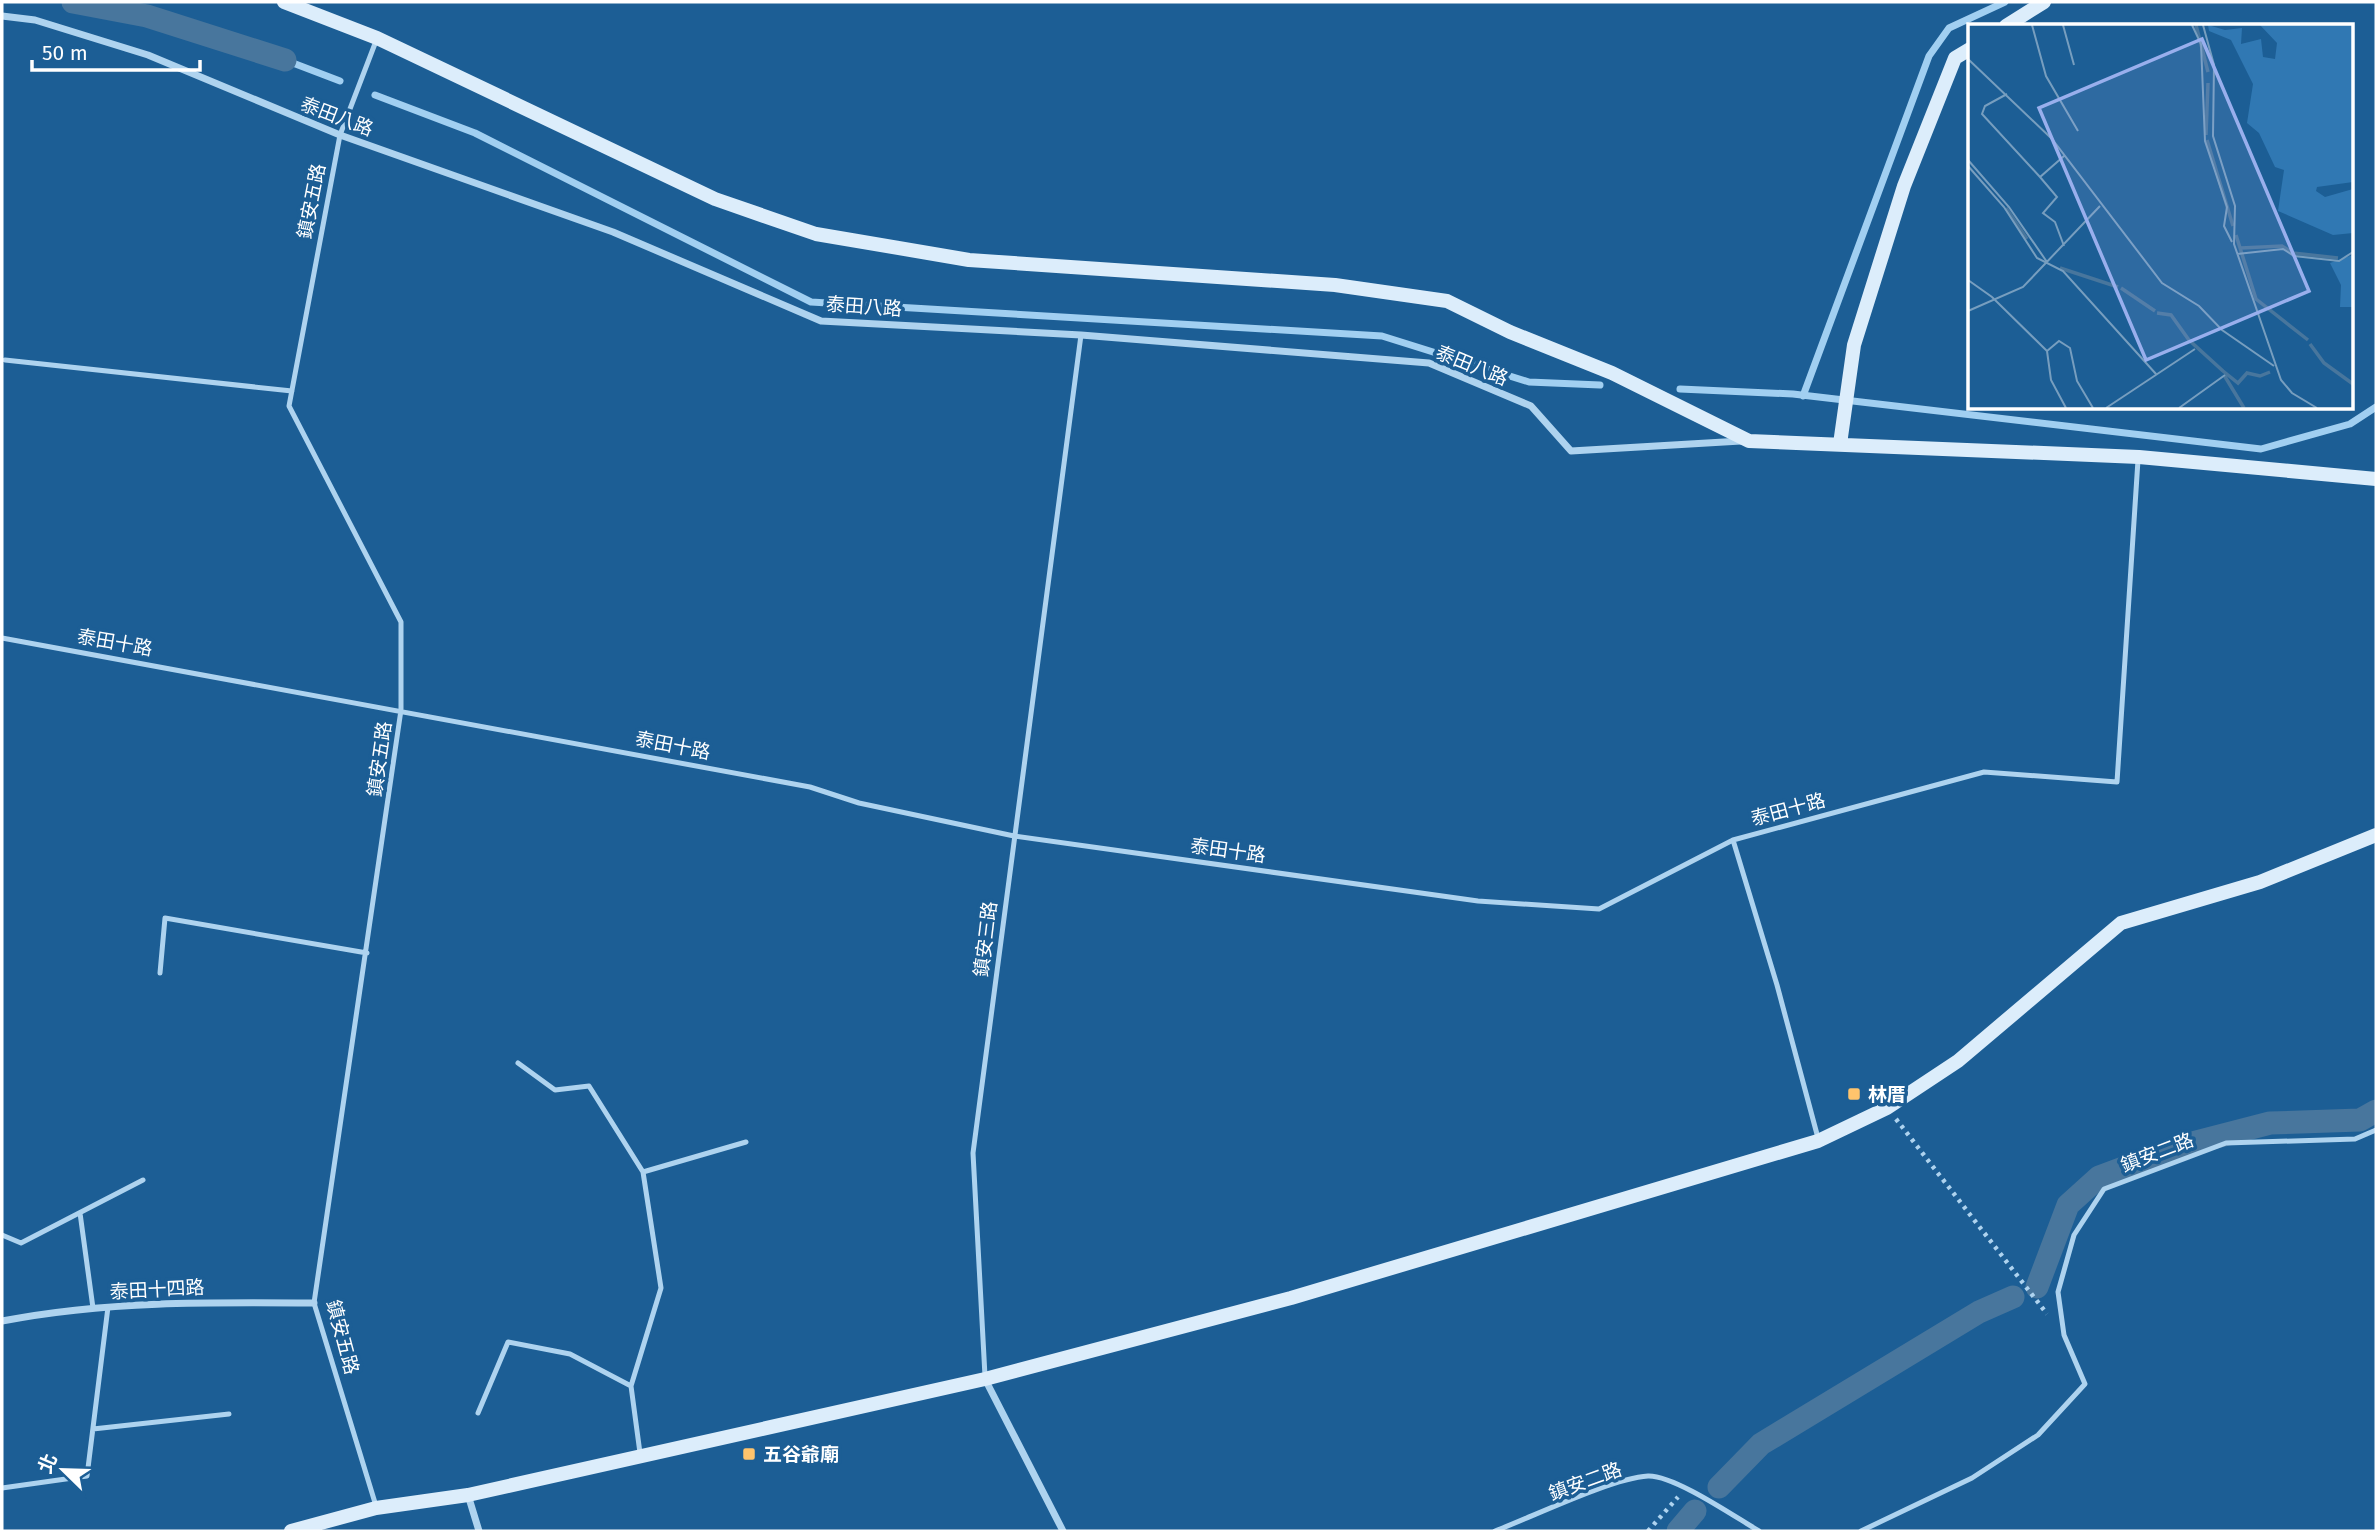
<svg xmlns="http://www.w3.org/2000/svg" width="2378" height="1533" viewBox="0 0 2378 1533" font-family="'Fira Sans','Noto Sans TC',sans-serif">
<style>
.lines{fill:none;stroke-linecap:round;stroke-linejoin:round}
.stream{stroke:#a1cff1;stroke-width:7}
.canal{stroke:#48769d;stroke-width:23}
.path{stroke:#aed3ef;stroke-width:4.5;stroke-dasharray:3.5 5;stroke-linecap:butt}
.lane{stroke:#aed3ef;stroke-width:5}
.street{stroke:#aed3ef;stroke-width:7}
.secondary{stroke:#dcedfb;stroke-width:14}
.poi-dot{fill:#ffc46c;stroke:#1c5e95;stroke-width:2.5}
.labels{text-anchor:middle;stroke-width:7;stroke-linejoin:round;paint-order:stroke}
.street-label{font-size:19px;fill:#fff;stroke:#1c5e95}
.poi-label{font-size:19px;font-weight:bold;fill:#fff;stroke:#1c5e95;text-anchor:start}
.inset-river{fill:none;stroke:#48769d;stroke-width:3.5}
.inset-road{fill:none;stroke:#779ebf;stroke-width:2}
.view{fill:#99afed;fill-opacity:0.15;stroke:#99afed;stroke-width:3.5}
.inset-edge{fill:none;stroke:#fff;stroke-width:3.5}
</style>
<rect width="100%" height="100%" fill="#1c5e95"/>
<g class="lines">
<path class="stream" d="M285 60 340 81
M375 95 475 133 811 302 1382 336 1529 382 1600 385
M1680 389 1793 394 2261 449 2350 424 2376 407
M1803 396 1929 56 1949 28 2005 2"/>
<path class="canal" d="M73 2 147 16 285 60
M2037 1287 2068 1205 2099 1177 2185 1145 2270 1123 2360 1120 2376 1111
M1719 1487 1761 1444 1979 1312 2013 1297
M1678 1531 1695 1511"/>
<path class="path" d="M1896 1119 2047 1314
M1648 1531 1678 1497"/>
<path class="lane" d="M5 360 292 391
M2 638 810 787 859 803 1014 836 1478 901 1599 909 1733 840 1984 772 2117 782 2138 460
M1733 840 1777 985 1818 1138
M160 973 165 918 367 953
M518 1063 555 1090 589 1086 643 1172 661 1288 631 1386 640 1453
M643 1172 746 1142
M80 1213 93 1308
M2 1235 21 1243 143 1180
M985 1376 973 1153 1081 335
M478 1413 508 1342 570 1354 631 1386
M93 1429 229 1414
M2 1488 87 1476 108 1307
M376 1506 314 1303 401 710V622L289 406 340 135 376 41
M1495 1531C1532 1517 1612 1478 1648 1476 1674 1475 1735 1517 1759 1531
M1861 1531 1972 1478 2038 1435 2085 1384 2064 1335 2058 1292 2074 1235 2104 1189 2226 1143 2355 1139 2376 1130"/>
<path class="street" d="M2 16 35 20 148 55 340 135 613 232 821 321 1081 335 1429 363 1531 406 1571 451 1741 441
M2 1321C105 1301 209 1302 314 1303
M985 1379 1063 1531
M468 1495 479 1531"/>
<path class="secondary" d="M284 2 377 38 715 199 816 234 969 260 1335 285 1447 301 1510 332 1612 373 1749 441 2139 457 2376 479
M2006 26 2044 2
M1840 444 1854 345 1904 186 1955 58 1970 49
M291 1531 376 1508 468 1495 985 1379 1291 1298 1818 1141 1887 1108 1958 1061 2121 923 2260 882 2376 835"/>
</g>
<g class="poi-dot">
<rect x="1847" y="1087" width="14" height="14" rx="3.5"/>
<rect x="742" y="1447" width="14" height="14" rx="3.5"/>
</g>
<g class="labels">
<g class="street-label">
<text transform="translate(337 116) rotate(21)" y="7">泰田八路</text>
<text transform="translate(311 201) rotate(-79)" y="7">鎮安五路</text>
<text transform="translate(864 306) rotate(4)" y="7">泰田八路</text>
<text transform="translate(1472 365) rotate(22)" y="7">泰田八路</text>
<text transform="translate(115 642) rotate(10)" y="7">泰田十路</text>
<text transform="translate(673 745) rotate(11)" y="7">泰田十路</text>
<text transform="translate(379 759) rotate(-82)" y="7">鎮安五路</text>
<text transform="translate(1788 809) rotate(-15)" y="7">泰田十路</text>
<text transform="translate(1228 850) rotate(8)" y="7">泰田十路</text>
<text transform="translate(985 939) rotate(-83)" y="7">鎮安三路</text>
<text transform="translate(2157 1152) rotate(-21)" y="7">鎮安二路</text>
<text transform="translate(157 1289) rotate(-3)" y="7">泰田十四路</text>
<text transform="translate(343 1337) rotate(75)" y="7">鎮安五路</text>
<text transform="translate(1585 1481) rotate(-20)" y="7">鎮安二路</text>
</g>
<g class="poi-label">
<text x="1868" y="1101">林厝</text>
<text x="763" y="1461">五谷爺廟</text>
</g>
</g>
<g transform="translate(1968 24)">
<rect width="385" height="385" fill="#1c5e95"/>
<path d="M240 1 257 6 274 4 273 20 293 15 295 33 307 35 309 19 292 1H385V158L349 163 348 167 357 173 385 165V209L365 211 310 187 316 146 307 143 291 109 279 99 285 60 263 16 241 7ZM385 231V283H372L373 261 362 239Z" fill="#3078b3"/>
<path class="inset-river" d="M228 1 240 48M238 111 240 59M239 116 265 202M38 184 59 215M268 211 288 275 340 316M273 224 314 222 325 229 370 234M92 244 150 263M153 264 187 287M189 289 203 291 221 316 255 347M342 320 356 339 385 360M255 347 270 359 279 349 292 352 302 348M256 351 276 384"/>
<path class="inset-road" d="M64 1 78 52 110 107M95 1 106 41M224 1 233 20 237 117 259 183 256 202 264 218M235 1 246 41 245 112 267 182 266 220 313 356 324 369 349 384M0 35 84 115 194 259 231 282 254 306 306 342M39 70 17 82 14 90 72 153 96 132M0 136 41 183 79 238M0 142 36 183 69 234 95 247 188 350M72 153 89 173 75 189 87 198 96 222M269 230 315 225 326 232 371 237 385 228M0 256 24 273 79 327M0 287 55 263 132 182M79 327 91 317 102 324 109 357 125 384M79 327 83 356 98 384M138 384 227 325M211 384 257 351"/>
<path class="view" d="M234 15 341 267 178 336 71 84Z"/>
<rect width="385" height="385" class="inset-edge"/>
</g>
<rect width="2378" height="1533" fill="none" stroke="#ffffff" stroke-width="7"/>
<g transform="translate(63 1470) rotate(293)" stroke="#1c5e95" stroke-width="5" paint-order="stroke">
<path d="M0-5L12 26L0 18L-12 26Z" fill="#ffffff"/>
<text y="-10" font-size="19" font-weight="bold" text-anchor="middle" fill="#ffffff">北</text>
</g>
<path d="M32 60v10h168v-10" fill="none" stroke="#ffffff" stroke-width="3.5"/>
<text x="42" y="60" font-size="21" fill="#ffffff" stroke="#1c5e95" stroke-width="5" paint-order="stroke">50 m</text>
</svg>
